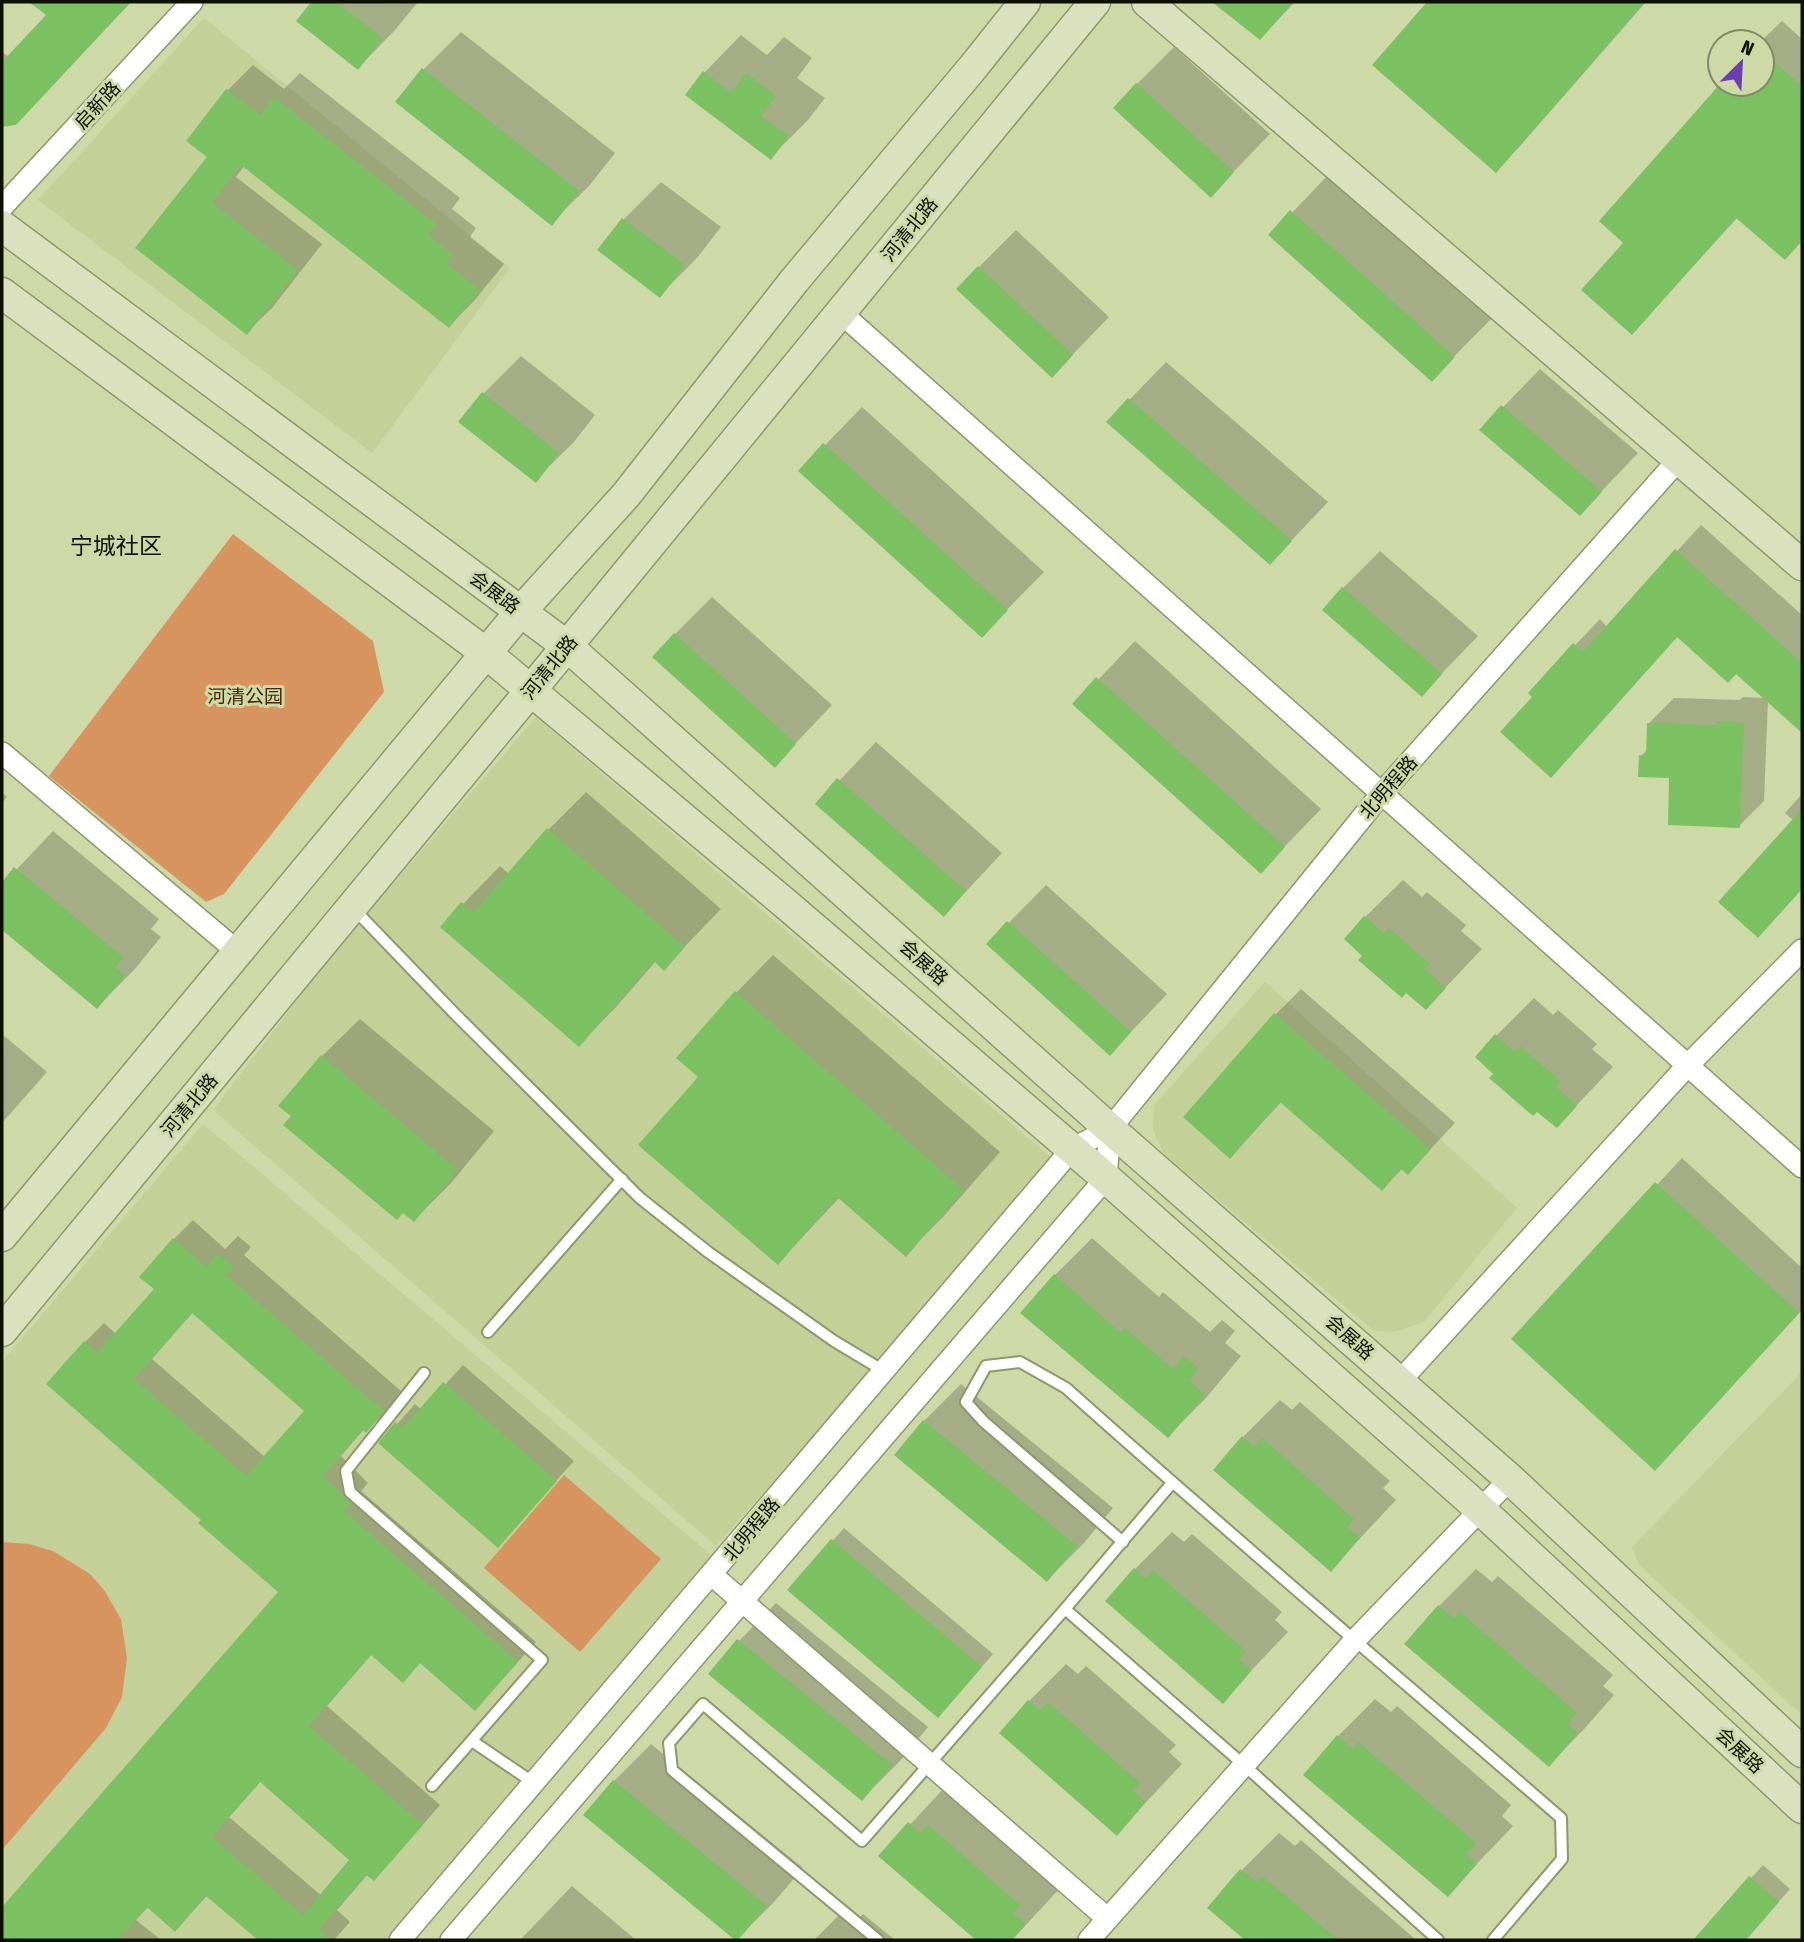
<svg xmlns="http://www.w3.org/2000/svg" width="1804" height="1942" viewBox="0 0 1804 1942" font-family="'Fira Sans Condensed','Noto Sans SC',sans-serif">
<style>
.built{fill:#c3d098}
.green{fill:#d8945f}
.shadow{fill:#0003;fill-rule:evenodd}
.building{fill:#7bc162;fill-rule:evenodd}
.lines{fill:none;stroke-linecap:round;stroke-linejoin:round}
.lane-casing{stroke:#8e986a;stroke-width:14}
.street-casing{stroke:#8e986a;stroke-width:24}
.secondary-casing{stroke:#8e986a;stroke-width:33}
.lane{stroke:#fff;stroke-width:10}
.street{stroke:#fff;stroke-width:21}
.secondary{stroke:#dbe0bf;stroke-width:30}
.labels{text-anchor:middle;stroke-width:6;stroke-linejoin:round;paint-order:stroke}
.street-label{font-size:19px;fill:#0e1102;stroke:#ced9a8}
.park-label{font-size:19px;fill:#482401;stroke:#ced9a8}
.quarter-label{font-size:23px;fill:#0e1102;stroke:#ced9a8}
</style>
<rect width="100%" height="100%" fill="#ced9a8"/>
<path class="built" d="M204 18 510 268 372 453 38 200Z
M536 717 1055 1161 716 1546 213 1110 327 961Z
M1265 982 1517 1208 1424 1322 1395 1332 1374 1331 1164 1154 1153 1130 1154 1105Z
M203 1124 711 1555 384 1940H2V1362Z
M1802 1372V1715L1639 1565 1632 1547Z"/>
<path class="green" d="M233 534 373 641 384 692 224 894 206 902 49 776Z
M564 1475 661 1559 580 1652 484 1568Z
M2 1542 29 1544 53 1551 90 1574 104 1590 121 1619 127 1658 122 1697 106 1728 2 1850Z"/>
<path class="shadow" d="M32 2H131L16 123 2 125V52L9 57 49 15Z
M313 2H418L395 30 358 68 298 21Z
M1215 2H1295L1260 38Z
M1430 2H1646L1521 145 1496 170 1375 65Z
M1782 21 1802 39V240L1785 258 1738 217 1632 333 1625 242 1723 84H1762L1760 42Z
M461 32 615 153 589 186 551 223 397 102 424 69Z
M741 35 767 55 784 37 812 58 797 78 825 98 808 120 771 157 704 73Z
M1174 47 1270 134 1211 195 1137 84Z
M253 65 284 89 300 73 460 198 452 209 476 228 470 237 504 264 474 301 449 326 245 165 236 177 322 244 272 308 246 333 137 248 209 157 188 140 228 90Z
M1329 174 1491 319 1432 379 1271 235Z
M661 182 721 227 697 258 660 295 600 250 624 219Z
M1016 230 1109 317 1052 376 979 267Z
M521 356 595 415 573 443 535 480 461 421 484 393Z
M1166 362 1328 502 1270 563 1108 422Z
M1540 369 1638 453 1580 514 1482 429Z
M862 407 1044 572 982 635 800 471Z
M1701 525 1802 615V731L1768 700 1764 801 1739 826 1641 756 1648 749 1649 723 1674 698 1740 700 1743 697 1765 698 1736 672 1678 636 1576 750 1530 693 1600 619 1607 627Z
M1380 551 1478 636 1421 695 1343 588Z
M712 597 832 705 775 765 675 634Z
M1135 641 1321 809 1261 871 1075 704Z
M876 742 1002 853 944 915 817 804Z
M2 792 7 797 2 803Z
M586 792 721 909 664 968 656 961 616 1007 579 1045 463 904 500 866 509 874 549 829Z
M1802 794V889L1758 936 1794 821 1785 813Z
M53 831 159 919 151 929 161 937 134 970 97 1007 2 928V885Z
M1403 880 1422 897 1427 892 1466 925 1461 931 1482 949 1426 1008 1365 955V917Z
M1046 885 1167 994 1110 1054 988 944Z
M773 955 1000 1152 943 1217 906 1254 840 1197 778 1263 700 1077 736 993Z
M1301 989 1455 1123 1408 1173 1403 1168 1382 1189 1282 1101 1230 1157 1185 1117 1276 1014Z
M1534 998 1553 1015 1558 1010 1597 1044 1592 1049 1613 1067 1557 1126 1495 1074 1496 1036Z
M360 1019 494 1131 451 1183 414 1220 281 1106 322 1056Z
M2 1034 47 1072 2 1123Z
M1682 1158 1802 1268V1310L1680 1443 1513 1339Z
M193 1220 225 1249 238 1236 251 1247 244 1255 401 1391 385 1412 366 1431 364 1429 341 1456 368 1483 361 1491 536 1642 475 1709 421 1662 403 1680 372 1654 327 1706 440 1805 392 1860 374 1879 368 1874 337 1910 350 1922 334 1940H261L208 1895 175 1929 149 1906 136 1920 161 1940H2V1910L280 1592 203 1519 85 1342 104 1323 116 1334 156 1289 174 1239ZM193 1312 306 1410 265 1457 152 1359ZM261 1781 352 1860 322 1896 229 1817Z
M1092 1238 1159 1297 1163 1292 1210 1332 1222 1320 1235 1331 1225 1343 1241 1356 1206 1398 1168 1436 1023 1313 1055 1275Z
M463 1365 574 1461 498 1545 380 1443 415 1404 422 1410Z
M961 1384 1113 1508 1084 1543 1047 1580 924 1421Z
M1280 1400 1292 1410 1300 1402 1390 1481 1383 1488 1396 1500 1331 1569 1243 1437Z
M844 1528 993 1654 950 1704 789 1590Z
M1172 1532 1184 1542 1192 1534 1282 1612 1275 1620 1288 1632 1222 1701 1135 1569Z
M1476 1569 1492 1582 1498 1576 1613 1675 1603 1686 1614 1695 1586 1727 1549 1765 1439 1606Z
M776 1603 928 1727 899 1762 862 1799 739 1641Z
M1066 1664 1078 1674 1086 1666 1176 1745 1169 1752 1182 1764 1117 1833 1029 1701Z
M1375 1699 1391 1712 1397 1706 1511 1805 1502 1816 1513 1826 1448 1894 1338 1736Z
M651 1744 803 1868 774 1902 737 1939 614 1781Z
M946 1786 1062 1886 1012 1940H979L881 1856Z
M1279 1833 1295 1846 1301 1840 1415 1939 1248 1940 1209 1908 1242 1870Z
M1763 1865 1790 1889 1745 1940H1695Z
M572 1886 636 1940H520Z
M843 1911 855 1922 863 1914 895 1940H814Z"/>
<path class="building" d="M29 2H131L16 125 2 127V62L46 15Z
M311 2H336L383 38 358 70 296 21Z
M1212 2H1294L1260 40Z
M1427 2H1645L1496 173 1372 65Z
M1762 51 1802 86V241L1785 260 1736 218 1632 335 1581 290 1623 243 1599 221 1720 84H1762Z
M422 68 579 191 552 226 395 102Z
M703 71 731 93 746 73 776 96 761 116 789 136 771 160 685 95Z
M1136 83 1234 172 1211 198 1113 108Z
M226 89 260 115 274 97 436 224 428 235 452 254 446 263 480 290 449 328 241 165 212 203 298 270 247 335 135 248 207 157 186 141Z
M1290 210 1455 357 1432 382 1268 235Z
M622 218 685 265 660 298 597 250Z
M978 266 1073 355 1052 378 956 289Z
M482 392 559 453 536 483 458 422Z
M1128 398 1292 541 1270 565 1106 422Z
M1501 405 1602 492 1580 516 1479 430Z
M823 443 1008 610 982 638 798 471Z
M1675 549 1802 663V733L1736 674 1728 683 1677 637 1551 778 1500 732 1532 697 1528 693 1573 643 1583 652Z
M1342 587 1442 674 1422 697 1322 610Z
M674 633 796 744 775 768 652 657Z
M1096 677 1285 847 1261 874 1072 704Z
M1716 721 1744 723 1740 828 1668 825 1669 778 1638 777 1639 755 1646 756 1647 723 1716 725Z
M837 778 966 891 944 917 815 804Z
M1802 809V889L1758 938 1718 902Z
M547 828 685 947 664 971 654 961 579 1047 440 927 461 902 473 913Z
M14 867 123 957 115 967 125 976 97 1009 2 930V882Z
M1364 916 1384 933 1389 928 1430 964 1425 969 1446 988 1426 1010 1406 993 1402 998 1358 960 1362 956 1344 939Z
M1007 921 1131 1032 1110 1056 986 944Z
M735 991 964 1190 906 1257 837 1197 778 1265 638 1145 698 1077 676 1058Z
M1274 1013 1431 1149 1408 1175 1401 1169 1382 1191 1280 1102 1230 1159 1183 1117Z
M1495 1034 1514 1052 1520 1046 1561 1082 1556 1087 1577 1106 1557 1128 1537 1112 1533 1116 1489 1078 1493 1074 1475 1057Z
M321 1055 458 1170 414 1222 403 1213 397 1220 283 1125 291 1116 278 1106Z
M1655 1182 1799 1313 1655 1471 1511 1339Z
M173 1238 206 1267 218 1254 234 1267 226 1275 384 1411 366 1433 363 1430 323 1476 351 1503 344 1511 518 1662 475 1711 420 1663 403 1683 371 1655 309 1726 423 1825 374 1881 366 1875 319 1929 331 1940H258L206 1896 175 1932 147 1907 118 1940H2V1907L278 1592 198 1523 201 1520 46 1384 84 1341 97 1353 154 1289 139 1277ZM192 1313 304 1411 246 1476 134 1379ZM260 1782 349 1860 303 1915 212 1837Z
M1054 1274 1121 1333 1125 1328 1173 1369 1184 1356 1199 1369 1189 1381 1205 1395 1168 1438 1020 1313Z
M443 1382 557 1481 498 1548 378 1443 395 1422 403 1428Z
M923 1420 1077 1546 1047 1582 894 1455Z
M1242 1436 1254 1447 1262 1438 1354 1519 1347 1527 1360 1538 1331 1572 1213 1470Z
M831 1539 982 1667 938 1718 787 1590Z
M1134 1568 1146 1579 1153 1570 1246 1651 1239 1659 1252 1670 1223 1704 1105 1601Z
M1438 1605 1454 1619 1460 1612 1577 1713 1567 1724 1578 1733 1549 1767 1404 1644Z
M737 1639 892 1765 862 1801 708 1674Z
M1028 1700 1040 1711 1048 1702 1140 1783 1133 1791 1146 1802 1117 1836 999 1733Z
M1337 1735 1353 1749 1358 1742 1476 1843 1466 1854 1477 1864 1448 1897 1303 1775Z
M613 1780 767 1906 738 1940H735L583 1815Z
M908 1822 920 1833 928 1825 1020 1905 1013 1913 1026 1924 1012 1940H976L878 1856Z
M1240 1869 1257 1882 1262 1876 1338 1940H1245L1207 1908Z
M1749 1876 1779 1902 1746 1940H1693Z"/>
<g class="lines">
<defs>
<path id="lane" d="M353 908 456 1015 640 1198 708 1252 834 1341 884 1371
M488 1332 622 1179
M424 1373 346 1471 350 1492 542 1660 432 1786
M1123 1542 983 1421 966 1402 986 1366 1020 1362 1066 1388C1229 1534 1396 1675 1561 1818L1562 1859 1493 1940
M1065 1609 1244 1765 1438 1940
M472 1741 534 1783
M878 1940 672 1770 669 1743 703 1704 862 1841 1065 1609 1172 1483"/>
<path id="street" d="M2 207 192 2
M841 313 1802 1167
M2 753 238 952
M1400 1381 1688 1065 1802 950
M712 1575 1108 1919
M400 1940 1072 1149 1110 1129 1382 793 1680 458
M451 1940 1106 1178 1110 1129
M1089 1940 1355 1640 1510 1479"/>
<path id="secondary" d="M1147 2 1802 565
M2 226 567 646 1110 1129 1510 1479 1802 1752
M2 293 486 653 787 905 1106 1178 1481 1510 1802 1808
M2 1236 521 611 626 495 794 281 974 66 1025 2
M2 1331 531 690 1095 2"/>
</defs>
<use href="#lane" class="lane-casing"/>
<use href="#street" class="street-casing"/>
<use href="#secondary" class="secondary-casing"/>
<use href="#lane" class="lane"/>
<use href="#street" class="street"/>
<use href="#secondary" class="secondary"/>
</g>
<g class="labels">
<g class="street-label">
<text transform="translate(97 105) rotate(-47)" y="7">启新路</text>
<text transform="translate(909 229) rotate(-51)" y="7">河清北路</text>
<text transform="translate(495 592) rotate(37)" y="7">会展路</text>
<text transform="translate(549 667) rotate(-51)" y="7">河清北路</text>
<text transform="translate(1388 787) rotate(-49)" y="7">北明程路</text>
<text transform="translate(924 962) rotate(42)" y="7">会展路</text>
<text transform="translate(189 1105) rotate(-50)" y="7">河清北路</text>
<text transform="translate(1350 1337) rotate(41)" y="7">会展路</text>
<text transform="translate(751 1529) rotate(-50)" y="7">北明程路</text>
<text transform="translate(1740 1750) rotate(43)" y="7">会展路</text>
</g>
<g class="park-label">
<text x="245" y="703">河清公园</text>
</g>
<g class="quarter-label">
<text x="116" y="554">宁城社区</text>
</g>
</g>
<rect width="1804" height="1942" fill="none" stroke="#0e1102" stroke-width="7"/>
<g transform="translate(1741 63) rotate(24)"><circle r="33" fill="#ced9a8" stroke="#818966" stroke-width="2"/>
<path d="M0-5L12 26L0 18L-12 26Z" fill="#6e3db5"/>
<text y="-10" font-size="19" font-weight="bold" text-anchor="middle" fill="#0e1102">N</text>
</g>
</svg>
